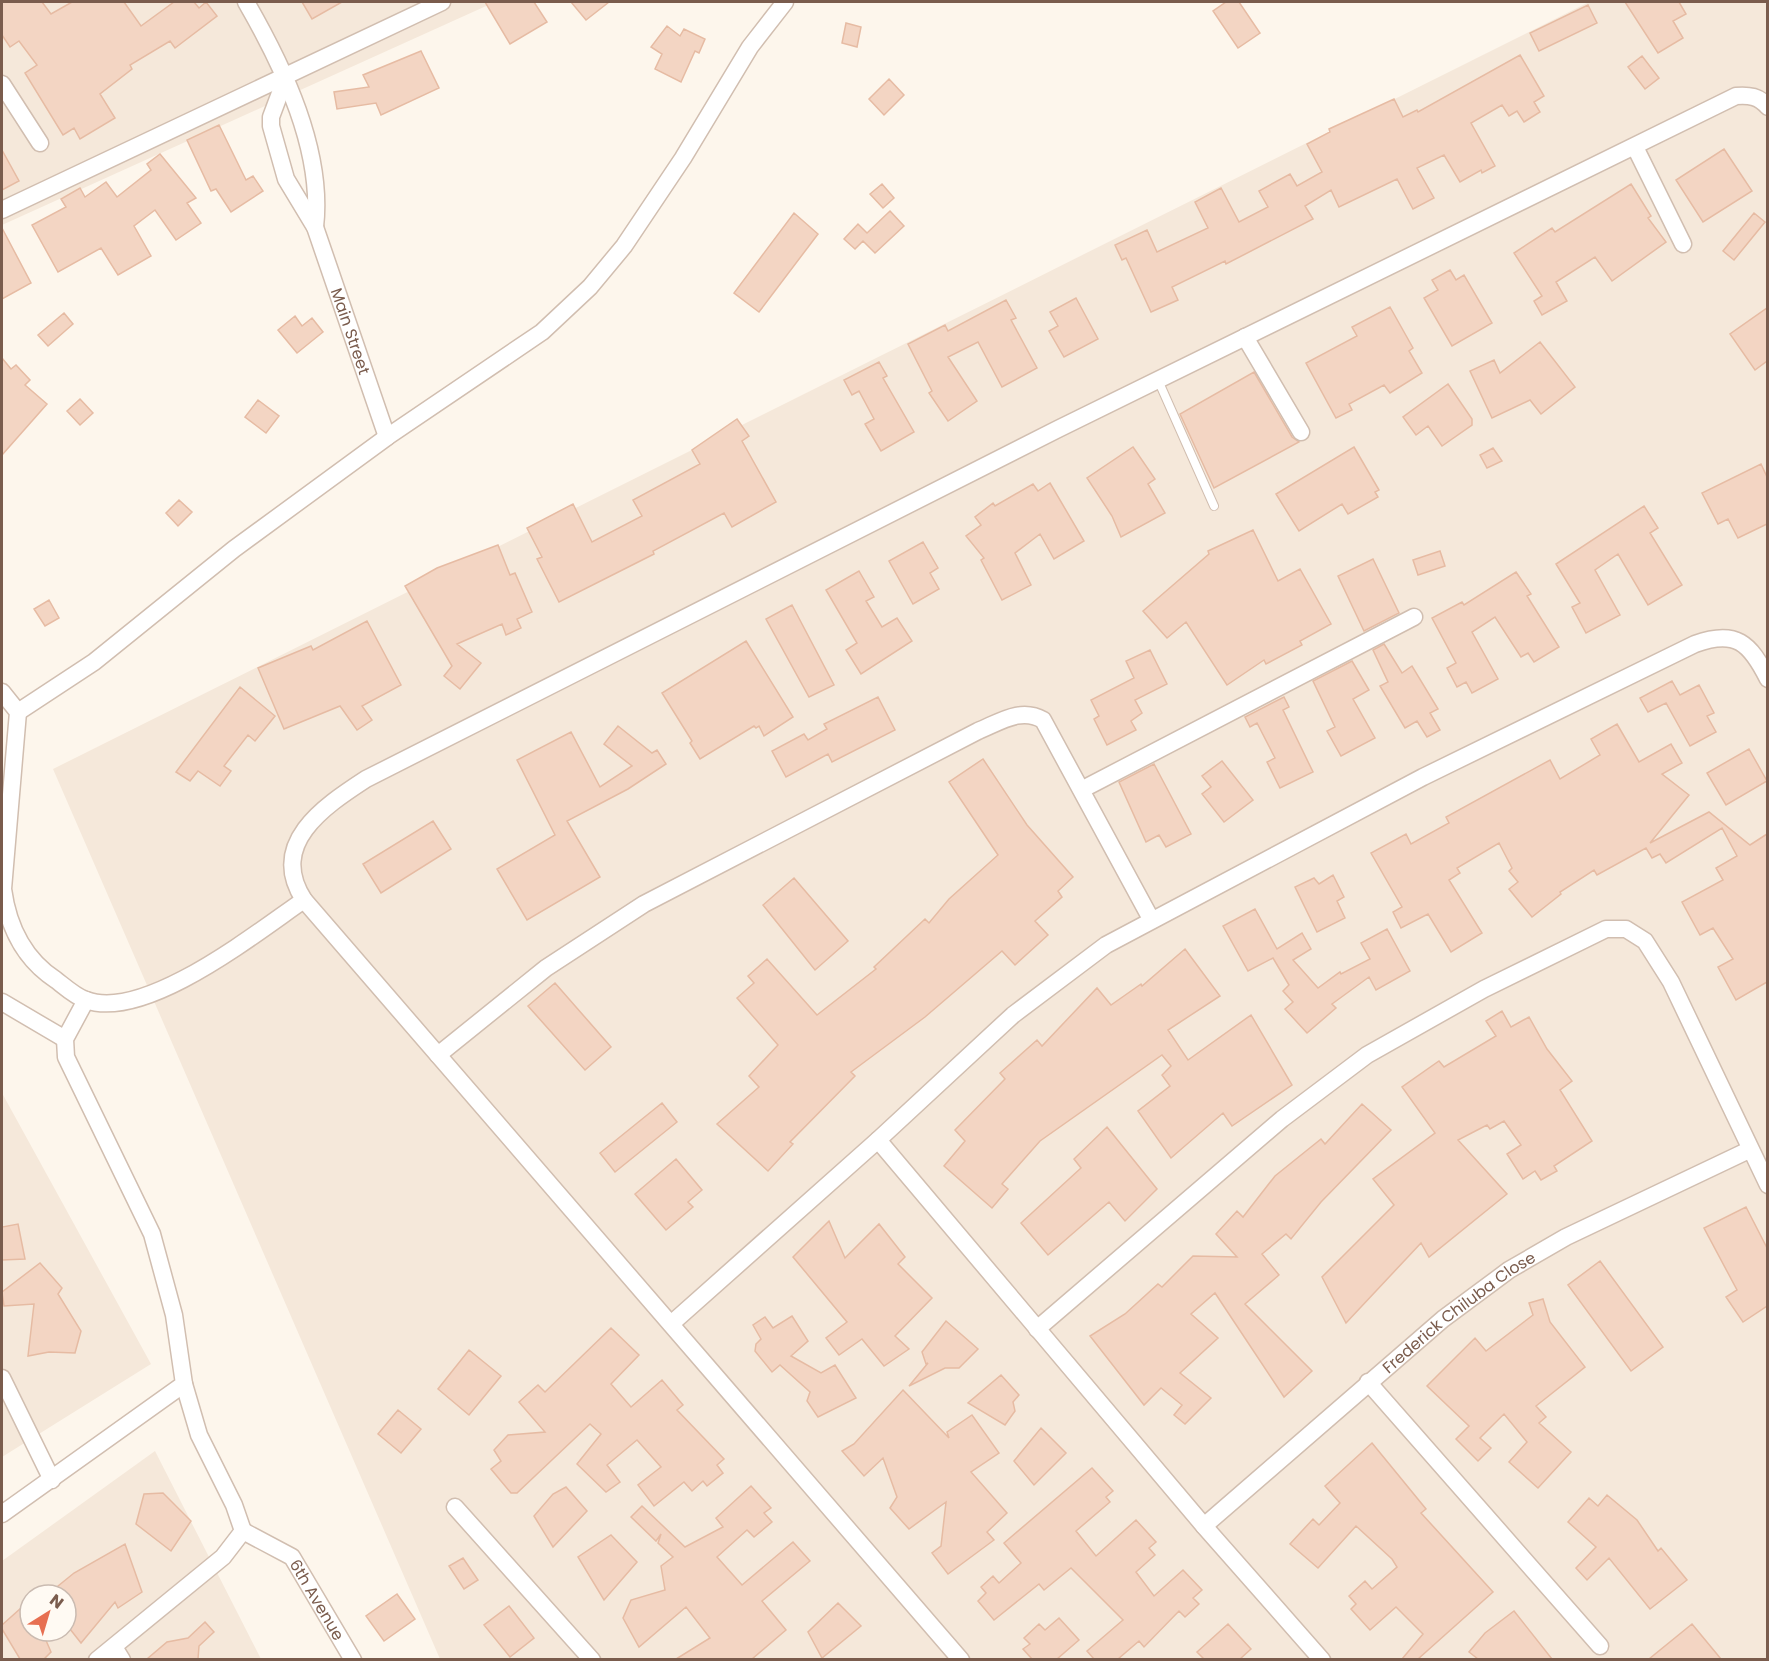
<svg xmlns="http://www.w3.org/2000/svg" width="1769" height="1661" viewBox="0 0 1769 1661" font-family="Poppins,sans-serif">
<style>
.residential{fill:#f5e8da;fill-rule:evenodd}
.building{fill:#f3d5c3;stroke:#e6bba3;stroke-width:1.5}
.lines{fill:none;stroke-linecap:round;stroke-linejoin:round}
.lane-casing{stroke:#d1beb0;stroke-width:10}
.street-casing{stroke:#d1beb0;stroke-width:19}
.lane{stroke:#fff;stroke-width:8}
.street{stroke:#fff;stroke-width:16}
.labels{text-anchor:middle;stroke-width:5;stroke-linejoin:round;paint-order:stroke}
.street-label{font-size:16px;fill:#7a5c4d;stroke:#fffaf3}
</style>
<rect width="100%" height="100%" fill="#fdf6ec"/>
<path class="residential" d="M2 2H495L2 225Z
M1589 2H1767V1659H440L53 769Z
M2 1093 151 1364 2 1457Z
M155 1451 261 1659H2V1561ZM30 1595H66V1631H30Z"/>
<path class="building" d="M2 2H42L51 14 72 2H124L141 26 174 2H194L199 8 206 2 217 16 175 48 170 41 130 65 132 69 100 94 115 118 80 139 74 128 63 135 25 73 37 65 19 41 10 47 2 35Z
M302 2H342L312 19Z
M485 2H534L547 22 510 44Z
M571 2H609L586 20Z
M1226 2H1239L1260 33 1238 48 1213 11Z
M1625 2H1679L1686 14 1673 21 1683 38 1658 53Z
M1588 5 1597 23 1539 51 1530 33Z
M846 23 861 27 857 47 842 43Z
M667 26 680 36 684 29 705 39 699 53 695 51 681 82 655 69 662 54 651 47Z
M421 51 439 88 381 115 376 103 337 109 334 92 369 87 363 75Z
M1520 55 1544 96 1534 102 1540 112 1524 122 1517 111 1509 116 1502 105 1471 123 1495 166 1482 173 1481 170 1460 182 1444 155 1417 168 1434 198 1413 209 1397 179 1339 207 1331 190 1305 206 1313 219 1226 264 1225 261 1172 287 1178 300 1151 312 1126 258 1122 260 1115 245 1147 230 1157 252 1208 228 1195 202 1221 188 1239 222 1268 207 1259 191 1290 174 1297 186 1322 172 1307 144 1330 132 1329 129 1394 99 1403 117 1417 110 1418 112Z
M1642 56 1659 78 1645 89 1628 67Z
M889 79 904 95 884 115 869 99Z
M219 125 246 180 253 176 263 191 231 212 216 189 211 191 187 140Z
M1724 149 1752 191 1703 222 1676 180Z
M2 150 19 181 2 190Z
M160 154 196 198 187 203 201 223 176 240 155 210 134 226 151 256 118 275 101 248 58 272 32 225 66 207 61 199 80 188 85 197 106 182 117 197 151 170 147 164Z
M882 184 894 198 883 208 870 194Z
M1631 184 1651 216 1648 218 1666 242 1612 281 1595 257 1556 282 1567 301 1542 315 1534 301 1542 296 1514 253 1552 228 1555 232Z
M890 211 904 226 875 253 863 241 855 249 844 239 858 224 867 233Z
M794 213 818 234 759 312 734 293Z
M1754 213 1765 222 1734 260 1723 251Z
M2 228 31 283 2 299Z
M1450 270 1456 280 1464 275 1492 323 1452 346 1424 298 1438 290 1432 280Z
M1076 298 1098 339 1064 357 1049 331 1058 326 1050 312Z
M1006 300 1016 318 1011 320 1037 368 1002 387 978 342 948 357 977 401 948 421 929 393 932 391 908 344 945 325 948 331Z
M1390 307 1413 348 1409 351 1422 373 1390 393 1384 385 1349 404 1352 410 1336 418 1306 363 1357 336 1352 327Z
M1767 308V361L1755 370 1730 334Z
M64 313 73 324 48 346 38 335Z
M295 316 302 326 312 318 323 332 297 353 278 330Z
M1540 342 1575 387 1541 414 1530 400 1492 418 1470 371 1494 360 1500 373Z
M2 358 11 369 16 365 30 380 25 385 47 404 2 455Z
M879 362 887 376 883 378 914 432 881 451 865 424 874 419 859 391 852 395 844 380Z
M1254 372 1292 437 1299 442 1214 488 1180 414Z
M1448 384 1472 419V425L1442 446 1428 426 1416 435 1403 417Z
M80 399 93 413 80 425 67 411Z
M258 400 279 416 266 433 245 417Z
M737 419 749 436 742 441 776 502 732 527 724 513 653 551 654 554 559 602 537 559 542 557 527 528 573 504 592 542 642 516 633 500 700 464 692 450Z
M1133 447 1155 479 1148 484 1165 513 1121 537 1112 516 1087 478Z
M1354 447 1379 490 1375 492 1378 497 1348 514 1342 504 1299 531 1276 494Z
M1493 448 1502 461 1487 468 1480 455Z
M1761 464 1767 477V524L1738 538 1728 519 1718 524 1702 493Z
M1050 483 1084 541 1054 559 1040 534 1015 553 1031 585 1002 600 981 560 984 558 966 536 981 525 975 517 993 503 995 506 1033 484 1038 491Z
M179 500 192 512 178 526 166 513Z
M1644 506 1658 528 1650 533 1682 585 1648 605 1618 554 1595 570 1620 615 1586 633 1572 607 1580 603 1556 564Z
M1253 530 1278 581 1300 569 1331 624 1300 641 1302 645 1266 664 1264 660 1227 685 1186 622 1167 638 1143 611 1209 554 1208 551Z
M923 542 938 568 930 573 939 589 913 604 889 561Z
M498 545 510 575 515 573 532 612 517 619 521 628 506 635 502 624 457 644 481 663 460 689 444 676 452 666 405 586 437 568Z
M1440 551 1445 566 1418 575 1413 560Z
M1373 559 1399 613 1364 631 1338 576Z
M859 571 874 597 866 601 882 627 897 618 912 641 861 674 846 650 857 643 826 590Z
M1516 572 1531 594 1527 596 1559 647 1534 662 1528 653 1521 657 1495 617 1472 632 1498 679 1472 693 1466 682 1457 687 1447 668 1456 663 1432 618 1462 602 1464 605Z
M49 600 59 618 45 626 34 609Z
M792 605 834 685 809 697 766 619Z
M367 621 401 685 362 706 372 720 357 730 340 706 284 729 258 668 311 646 313 650Z
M746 641 793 717 764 736 759 726 756 728 754 726 700 759 690 743 692 741 662 693Z
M1384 644 1402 673 1412 666 1438 709 1430 713 1440 730 1427 737 1417 721 1405 728 1380 686 1388 682 1373 650Z
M1150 650 1167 684 1135 700 1142 713 1131 721 1136 730 1107 745 1094 719 1099 716 1091 700 1134 678 1126 661Z
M1352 661 1369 690 1353 699 1375 738 1341 756 1327 731 1335 727 1313 681Z
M1672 681 1680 695 1699 685 1714 713 1707 716 1716 732 1690 746 1666 703 1648 712 1640 698Z
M240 687 275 716 255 741 248 735 224 766 231 771 220 786 198 771 190 781 176 772Z
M878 697 895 730 832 762 828 754 786 777 772 751 804 734 808 740 827 729 824 724Z
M1284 697 1289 707 1283 710 1313 772 1280 788 1267 762 1275 758 1257 723 1250 727 1245 717Z
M1617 724 1639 762 1671 744 1682 763 1662 774 1689 795 1650 843 1709 812 1750 845 1767 834V982L1736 1000 1718 967 1733 959 1713 928 1700 935 1682 902 1723 880 1716 868 1737 856 1722 828 1666 863 1660 854 1652 858 1646 848 1597 875 1594 870 1560 892 1561 894 1532 917 1509 889 1518 882 1509 871 1512 868 1499 843 1457 868 1460 873 1449 880 1482 933 1451 952 1428 914 1401 928 1393 912 1402 907 1371 853 1406 834 1411 844 1449 823 1446 817 1550 760 1560 779 1600 755 1591 739Z
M618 726 652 753 657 750 666 764 628 789 567 821 600 877 527 920 497 869 555 835 517 760 571 732 600 787 632 766 604 744Z
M1749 749 1767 781 1726 805 1707 773Z
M983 759 1027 825 1073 877 1058 891 1062 897 1035 921 1048 935 1015 965 1002 951 925 1017 851 1072 855 1076 790 1142 793 1144 768 1171 717 1124 759 1087 749 1076 778 1045 737 998 754 983 748 976 767 959 817 1015 876 969 874 967 925 919 929 923 949 899 998 855 949 782Z
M1222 761 1253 800 1224 822 1202 794 1211 787 1202 776Z
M1154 764 1191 834 1166 847 1159 835 1146 842 1119 782Z
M433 821 451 849 381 893 363 864Z
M1333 875 1344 897 1337 901 1345 918 1317 932 1295 887 1314 878 1319 884Z
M794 878 848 941 815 970 763 905Z
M1255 909 1277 949 1302 933 1311 949 1293 960 1318 988 1340 972 1341 974 1370 959 1361 943 1387 929 1410 971 1376 990 1369 977 1332 1004 1336 1008 1307 1033 1285 1009 1293 1002 1283 991 1289 985 1273 958 1248 971 1223 926Z
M1185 949 1220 996 1168 1030 1188 1060 1251 1015 1292 1085 1232 1126 1223 1113 1171 1158 1138 1111 1170 1086 1162 1075 1171 1066 1162 1055 1040 1141 1002 1184 1008 1189 992 1208 944 1166 965 1141 955 1130 1005 1079 1000 1073 1037 1040 1042 1046 1097 988 1111 1005 1141 984 1142 986Z
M555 983 611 1047 585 1070 528 1006Z
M1502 1011 1511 1027 1529 1017 1547 1049 1572 1081 1560 1090 1592 1141 1554 1166 1557 1171 1541 1180 1535 1171 1523 1179 1507 1154 1521 1145 1504 1121 1490 1129 1487 1125 1458 1140 1507 1194 1429 1257 1421 1243 1346 1323 1322 1277 1394 1205 1373 1179 1435 1133 1402 1087 1439 1061 1444 1067 1496 1036 1486 1021Z
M662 1103 677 1122 615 1172 600 1153Z
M1362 1104 1391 1130 1321 1202 1291 1239 1286 1234 1262 1254 1279 1275 1245 1304 1312 1371 1284 1397 1215 1293 1191 1314 1218 1338 1180 1373 1211 1398 1185 1424 1174 1415 1182 1405 1161 1388 1144 1405 1090 1336 1125 1314 1158 1284 1162 1287 1193 1256 1237 1257 1216 1234 1237 1211 1243 1217 1275 1176 1321 1139 1325 1144Z
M1107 1127 1157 1189 1125 1221 1109 1202 1048 1255 1021 1223 1081 1168 1074 1159Z
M676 1159 702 1190 688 1202 693 1207 666 1230 635 1194Z
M1746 1207 1767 1248V1306L1743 1322 1726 1297 1737 1290 1704 1228Z
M829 1221 845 1258 879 1224 905 1257 898 1264 932 1298 895 1336 909 1349 884 1366 862 1339 839 1355 826 1338 847 1322 793 1257Z
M18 1224 25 1259 2 1260V1227Z
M1600 1261 1663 1347 1631 1371 1568 1285Z
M40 1263 62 1288 58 1294 81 1331 75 1353 49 1352 28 1356 34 1304 4 1306 2 1292Z
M1543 1299 1550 1322 1585 1367 1536 1406 1546 1417 1539 1423 1571 1452 1538 1488 1509 1462 1527 1442 1504 1414 1480 1438 1491 1448 1478 1461 1456 1439 1469 1426 1427 1386 1475 1338 1486 1351 1533 1315 1529 1303Z
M792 1316 808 1341 791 1356 821 1373 835 1365 856 1398 818 1417 807 1401 810 1392 780 1365 772 1372 755 1351 756 1344 761 1339 753 1325 765 1317 773 1328Z
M946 1321 978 1349 959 1368H945L909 1386 928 1363 926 1364 922 1352Z
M611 1328 639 1355 611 1384 631 1407 662 1380 683 1405 677 1410 724 1459 717 1465 723 1473 707 1486 703 1481 692 1491 684 1482 654 1506 638 1485 661 1467 637 1440 607 1465 620 1482 606 1492 577 1464 601 1434 590 1424 517 1493H511L491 1469 501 1461 494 1450 508 1435 545 1432 519 1402 538 1385 545 1392Z
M469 1350 501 1376 469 1415 438 1389Z
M1001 1375 1019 1395 1013 1402 1015 1411 1005 1425 968 1403Z
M903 1390 949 1438 947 1432 972 1415 999 1453 971 1472 1007 1513 987 1532 994 1540 948 1574 932 1553 941 1546 946 1502 909 1529 890 1508 897 1497 883 1458 864 1476 842 1451 854 1444Z
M398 1410 421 1429 401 1453 378 1434Z
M1041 1428 1066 1453 1034 1485 1014 1461Z
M1372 1443 1426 1509 1421 1513 1493 1592 1418 1659H1402L1423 1634 1396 1607 1370 1630 1351 1609 1356 1604 1349 1596 1365 1581 1372 1589 1397 1567 1392 1559 1356 1526 1318 1568 1290 1544 1313 1519 1319 1525 1340 1503 1325 1486Z
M1092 1468 1113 1491 1106 1497 1110 1502 1076 1531 1096 1556 1136 1520 1156 1542 1149 1548 1155 1555 1136 1572 1154 1596 1183 1570 1202 1590 1193 1598 1199 1604 1185 1617 1179 1611 1144 1647 1139 1641 1118 1659H1094L1087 1651 1123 1620 1071 1568 1044 1590 1039 1584 994 1620 978 1601 986 1593 981 1587 993 1576 999 1583 1021 1563 1004 1543Z
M751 1486 771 1508 764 1513 772 1522 754 1537 747 1530 717 1557 742 1585 793 1542 810 1561 762 1601 786 1630 752 1659H676L710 1638 686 1607 639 1647 623 1618 631 1600 665 1590 661 1566 673 1557 658 1543 661 1534 656 1541 631 1517 642 1506 685 1547 723 1527 716 1518Z
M566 1487 587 1511 553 1547 534 1516 553 1494Z
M163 1493 191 1521 171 1551 136 1524 144 1494Z
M1607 1495 1637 1520 1658 1551 1661 1548 1687 1580 1650 1609 1609 1558 1587 1580 1576 1568 1596 1547 1568 1522 1589 1498 1598 1506Z
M611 1535 637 1562 604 1600 578 1557Z
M125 1544 142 1592 118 1608 115 1602 81 1643 66 1624V1595H47L74 1573Z
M463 1558 478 1580 464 1589 449 1566Z
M397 1594 415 1619 384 1641 366 1616Z
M30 1600V1631H42L51 1652 44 1659H20L2 1629V1625Z
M838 1603 861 1626 822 1658 808 1632Z
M509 1606 534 1638 510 1657 484 1625Z
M1514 1611 1552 1659H1478L1469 1652 1485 1633Z
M1059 1618 1079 1640 1057 1659H1032L1023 1649 1030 1644 1024 1638 1039 1624 1045 1630Z
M205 1622 214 1632 199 1646 198 1659H147L167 1642 188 1638Z
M1228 1624 1251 1649 1240 1659H1204L1197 1652Z
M1692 1624 1721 1659H1649Z"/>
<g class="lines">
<defs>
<path id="lane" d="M1158 380 1214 506"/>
<g id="street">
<path d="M246 2C283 66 324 151 315 227"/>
<path id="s1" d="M286 77 271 117V126L286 179 315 227 387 437"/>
<path d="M2 84 40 143"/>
<path d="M1635 147 1683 244"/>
<path d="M2 210 442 2"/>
<path d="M1245 337 1301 432"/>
<path d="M2 692 18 712 3 889C8 926 24 959 56 980 65 987 76 997 86 1000 145 1022 257 932 304 900"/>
<path d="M18 712 94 662 234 549 387 437 542 332 590 287 624 246 683 158 750 47 785 2"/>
<path d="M1083 789 1414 617"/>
<path d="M2 1002 65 1039"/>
<path d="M438 1055 546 968 644 904 978 731C1000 722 1021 707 1043 720L1151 919"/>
<path d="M878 1140 1204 1526 1322 1660"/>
<path d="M671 1324 878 1140 1013 1015 1106 945 1423 777 1695 644C1736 629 1750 643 1768 679"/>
<path d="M1037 1329 1282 1119 1367 1055 1484 989 1606 929H1626L1645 941 1671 982 1768 1185"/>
<path d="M2 1378 52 1480"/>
<path d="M1368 1382 1600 1646"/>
<path d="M455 1507 592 1660"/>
<path d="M2 1514 184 1384 174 1315 152 1234 66 1057 65 1039 86 1000"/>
<path id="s2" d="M1204 1526 1443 1319 1509 1270 1566 1237 1749 1150"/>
<path id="s3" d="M243 1531 292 1557 353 1660"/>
<path d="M114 1647 122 1660"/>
<path d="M97 1660 223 1557 243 1531 234 1505 199 1435 184 1384"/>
<path d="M961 1660 304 900C268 844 323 807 366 779L1058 429 1736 96C1749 95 1759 96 1768 107"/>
</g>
</defs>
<use href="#lane" class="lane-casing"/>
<use href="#street" class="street-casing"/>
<use href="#lane" class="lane"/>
<use href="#street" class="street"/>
</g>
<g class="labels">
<g class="street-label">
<text dy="6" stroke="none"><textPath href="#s1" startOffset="273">Main Street</textPath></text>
<text dy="6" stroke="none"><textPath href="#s2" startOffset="333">Frederick Chiluba Close</textPath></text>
<text dy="6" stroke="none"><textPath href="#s3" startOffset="105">6th Avenue</textPath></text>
</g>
</g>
<rect width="1769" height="1661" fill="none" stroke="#7a5c4d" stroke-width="6"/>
<g transform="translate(48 1613) rotate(37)"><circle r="28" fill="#fffaf3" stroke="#cabbb1" stroke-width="1.5"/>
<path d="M0-4.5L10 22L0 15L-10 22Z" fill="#e76f51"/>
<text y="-9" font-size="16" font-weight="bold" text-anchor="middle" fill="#7a5c4d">N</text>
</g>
</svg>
